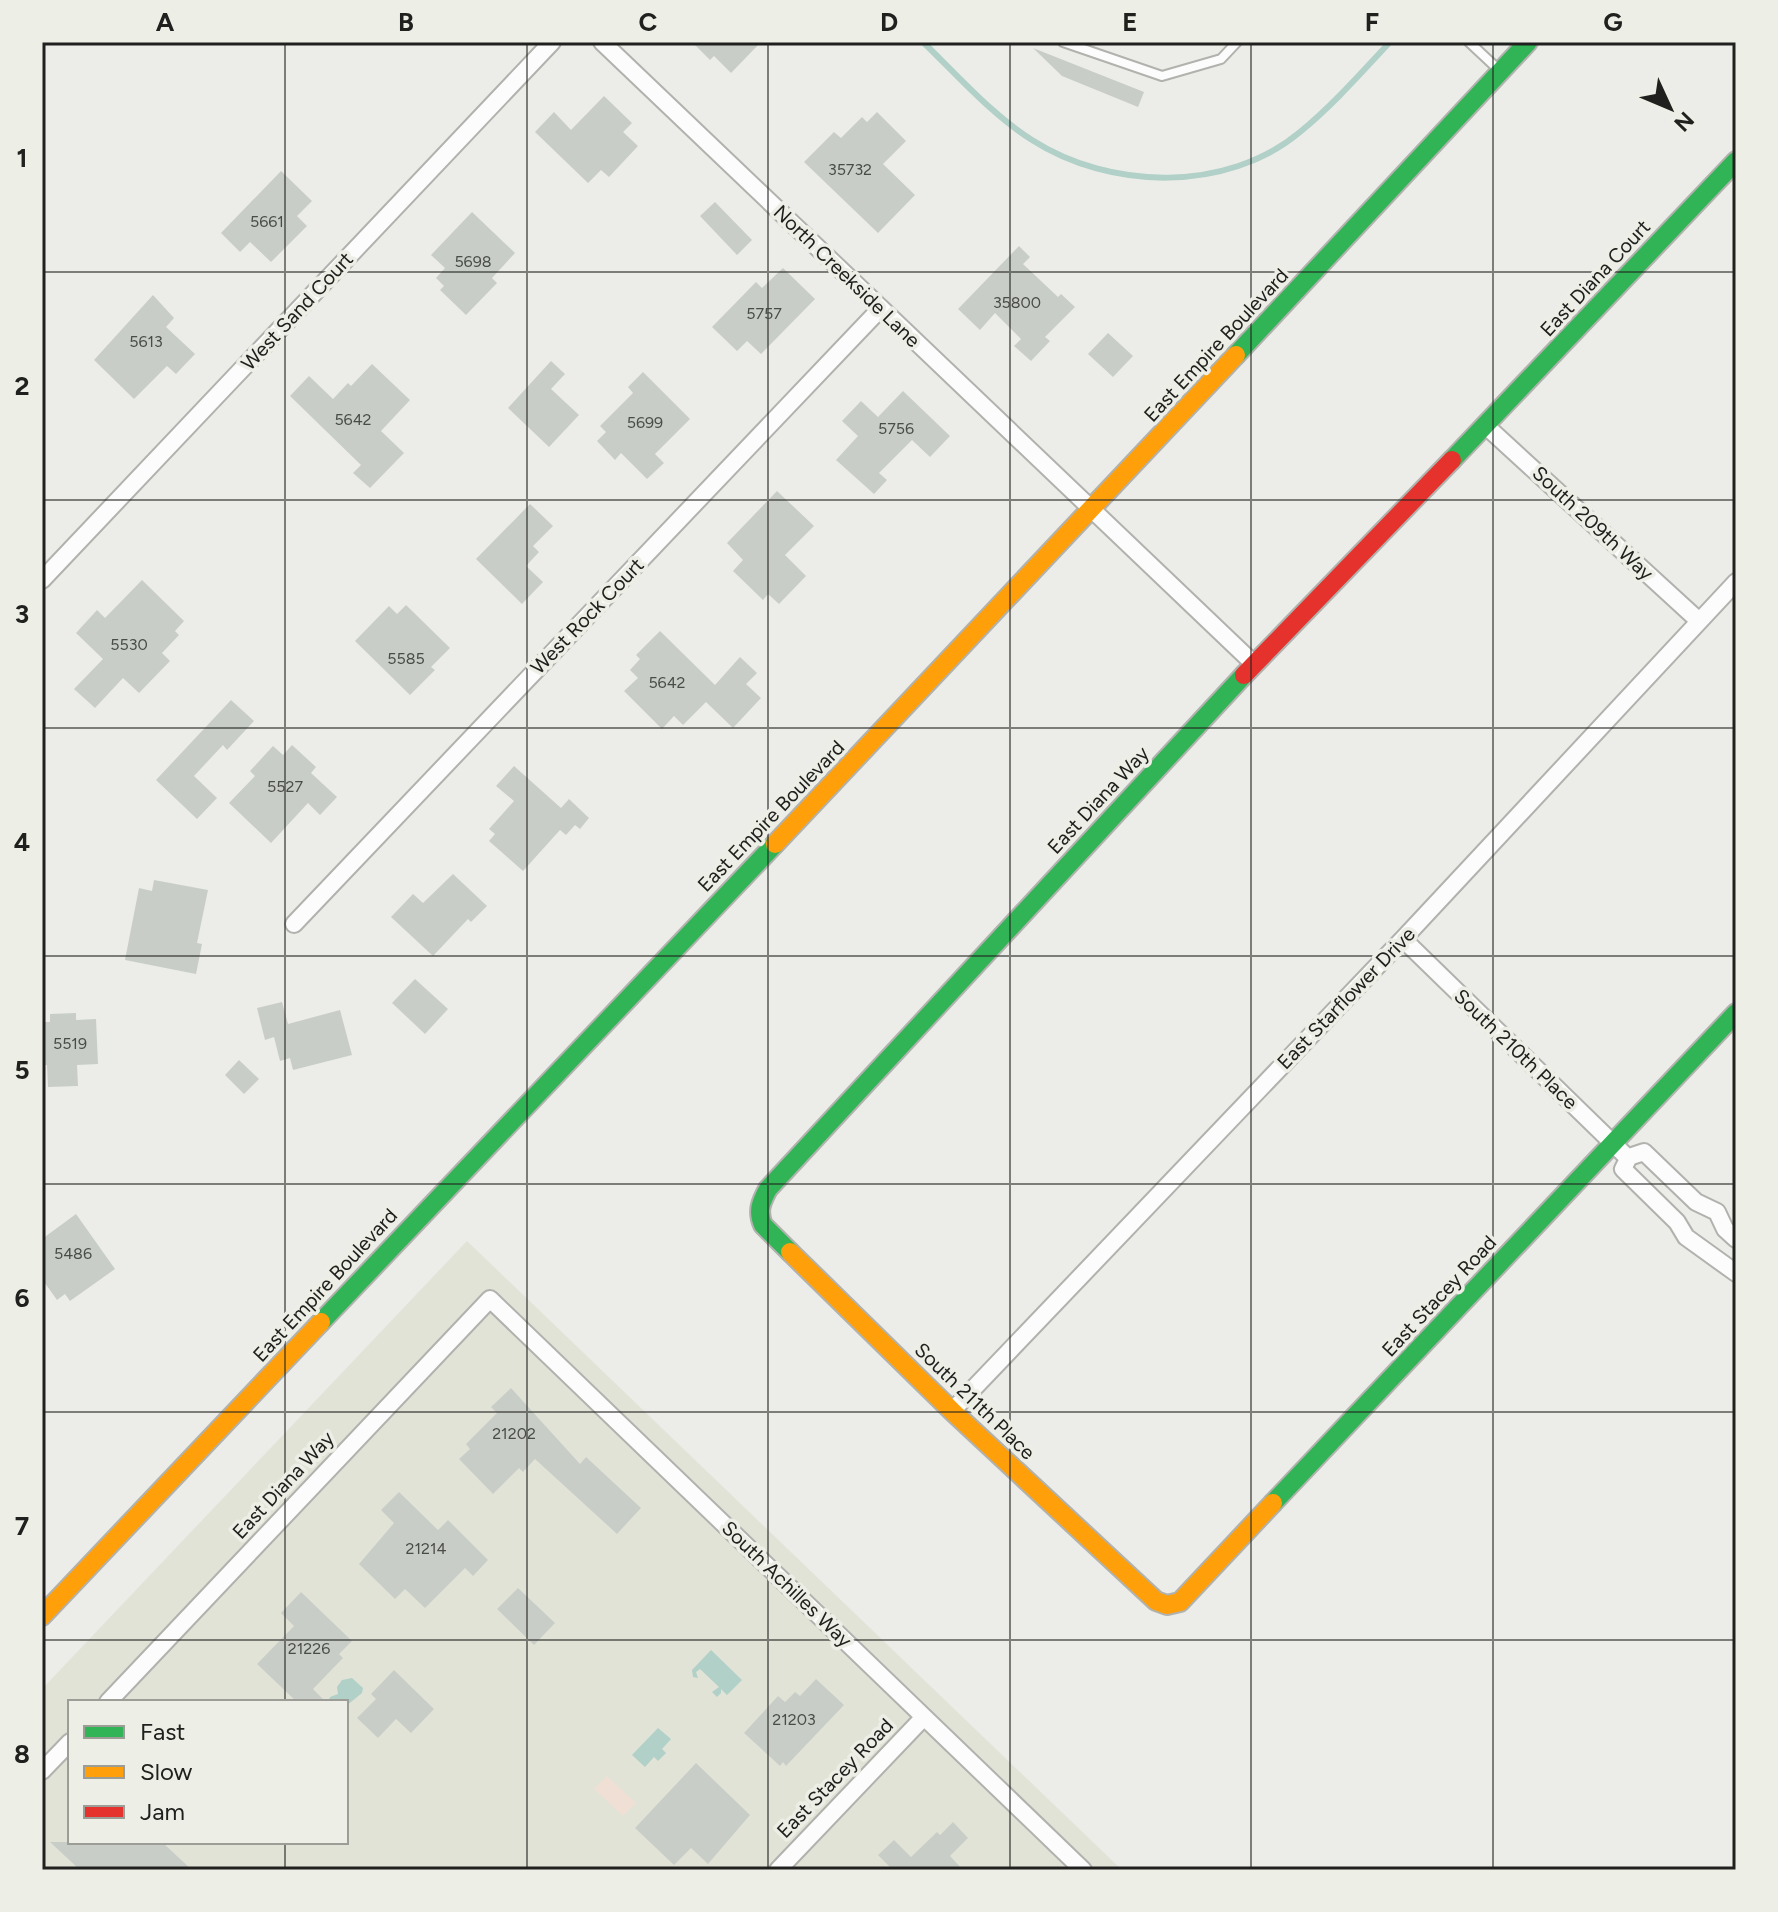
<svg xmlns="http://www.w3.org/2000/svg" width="1778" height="1912" viewBox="0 0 1778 1912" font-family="Figtree,sans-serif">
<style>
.built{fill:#e1e3d7;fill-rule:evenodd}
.green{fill:#f0dfd5}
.water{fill:#b0d0c8}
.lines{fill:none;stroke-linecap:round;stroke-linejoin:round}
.stream{stroke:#b0d0c8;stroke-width:6}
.building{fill:#c8cec7}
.lane-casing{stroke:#b1b2ae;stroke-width:12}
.street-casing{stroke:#b1b2ae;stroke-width:20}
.fast-casing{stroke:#b1b2ae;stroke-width:22}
.slow-casing{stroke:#b1b2ae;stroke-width:22}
.jam-casing{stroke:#b1b2ae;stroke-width:22}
.lane{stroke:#fcfcfc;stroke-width:8}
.street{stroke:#fcfcfc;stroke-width:16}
.fast{stroke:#30b455;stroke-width:18}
.slow{stroke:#ff9f0a;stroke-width:18}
.jam{stroke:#e5322d;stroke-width:18}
.grid{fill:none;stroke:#20211e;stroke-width:2;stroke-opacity:0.55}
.labels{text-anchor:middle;stroke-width:7;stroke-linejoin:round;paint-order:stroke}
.number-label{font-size:16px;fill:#4a4c48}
.street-label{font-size:20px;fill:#20211e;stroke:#edefe6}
.neatline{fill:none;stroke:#20211e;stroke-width:3}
.grid-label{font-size:26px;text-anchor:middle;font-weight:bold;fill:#20211e}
</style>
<rect width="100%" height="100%" fill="#ecede8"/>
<path class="built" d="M467 1241 1122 1870H42V1689ZM70 1702H346V1842H70Z"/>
<path class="green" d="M607 1776 636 1803 623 1816 594 1789Z"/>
<path class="water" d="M711 1650 742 1680 727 1695 721 1689V1693L717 1697 712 1692 719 1687 700 1669 696 1672 698 1678 693 1677 692 1670Z
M352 1678 363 1688 362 1693 346 1706V1702H328L330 1697 338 1694 337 1687 342 1680Z
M658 1728 671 1739 662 1749 666 1753 658 1761 654 1757 645 1767 632 1755Z"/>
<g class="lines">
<path class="stream" d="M923 42C958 76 991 114 1032 140 1110 190 1227 193 1300 132 1333 105 1361 73 1390 42"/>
</g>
<path class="building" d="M692 42H761L731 73 714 56 710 60Z
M1033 48 1144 92 1138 107 1062 76Z
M604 96 632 123 623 132 638 146 609 177 601 170 588 183 535 132 554 112 571 130Z
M877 112 906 141 883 164 915 195 878 233 804 162 834 132 841 138 862 117 867 122Z
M281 171 312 201 297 216 307 226 271 262 250 242 240 252 221 233Z
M715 202 752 240 737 255 700 216Z
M472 212 515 253 492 278 497 283 466 315 440 290 444 286 436 278 445 268 431 255Z
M1019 246 1030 257 1023 264 1058 297 1061 294 1075 307 1045 337 1050 341 1031 361 1014 346 1021 339 995 313 980 330 958 309Z
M783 268 815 299 761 354 747 341 737 351 712 327 756 282 762 288Z
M153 295 174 318 166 327 195 354 176 374 167 366 134 399 94 360Z
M1108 333 1133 356 1113 377 1088 354Z
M551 361 565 374 551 389 579 415 549 447 508 408Z
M372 364 410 400 381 431 404 453 370 488 353 473 361 465 290 396 309 376 333 399 348 383 351 386Z
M643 372 690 419 655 454 664 463 647 479 621 453 615 460 597 441 606 432 600 426 633 393 628 387Z
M903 391 950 436 930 457 912 440 879 473 887 480 874 494 836 460 858 436 842 421 861 401 878 417Z
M777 491 814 526 785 555 806 576 779 604 768 594 763 600 733 571 743 560 727 543Z
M530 504 553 526 533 546 539 552 526 566 543 582 522 604 476 559Z
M142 580 184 621 175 631 179 635 162 653 170 661 139 693 123 678 95 708 74 689 103 659 76 633 97 610 105 618Z
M406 605 450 648 431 667 435 670 410 695 355 641 389 606 397 614Z
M660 631 715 685 740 657 757 673 746 684 761 698 733 728 706 702 683 725 674 716 662 729 624 691 638 678 630 670 640 659 636 655Z
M231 700 254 721 227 750 223 745 194 776 217 798 197 819 156 780Z
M292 745 316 767 311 773 337 797 320 815 308 803 271 843 229 803 255 776 250 771 273 746 283 755Z
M514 766 561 808 569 799 589 818 580 829 575 825 566 835 560 830 523 871 489 841 495 834 489 829 514 801 496 786Z
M453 874 487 906 471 922 468 919 433 956 391 917 413 894 423 903Z
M154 880 208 890 197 943 202 944 196 974 125 960 139 888 152 891Z
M415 979 448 1009 425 1034 392 1003Z
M282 1002 288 1024 340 1010 352 1055 293 1070 290 1058 280 1061 274 1037 265 1040 257 1008Z
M76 1013V1020L96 1019 98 1064 77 1065 78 1086 48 1087 47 1065H42V1022H50V1014Z
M239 1060 259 1079 244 1094 225 1075Z
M76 1214 115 1269 70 1301 65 1294 57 1300 42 1279V1239Z
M511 1388 580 1464 586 1457 641 1508 617 1534 535 1459 523 1472 519 1468 493 1494 459 1459 470 1449 466 1444 497 1413 491 1407Z
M399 1492 438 1530 448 1520 488 1560 473 1576 465 1568 425 1608 405 1589 395 1599 359 1564 394 1523 381 1510Z
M518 1588 555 1623 534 1645 497 1609Z
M301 1592 352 1641 339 1654 343 1658 313 1689 326 1702H297L257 1664 294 1626 281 1613Z
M394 1670 434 1709 411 1733 396 1719 378 1738 357 1718 376 1699 371 1694Z
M816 1679 844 1705 786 1766 783 1762 780 1766 744 1733 778 1696 785 1702 795 1692 800 1696Z
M696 1763 750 1815 708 1864 691 1848 674 1865 635 1828Z
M953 1822 968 1838 950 1856 963 1870H893L878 1855 894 1840 911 1857 937 1832 940 1835Z
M50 1842H162L192 1870H80Z"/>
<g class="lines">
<defs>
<path id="lane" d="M1063 42 1162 76 1221 59 1237 42
M1469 42 1500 71"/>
<path id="street" d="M602 42 1254 664
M1486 426 1699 621
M42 580 552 42
M294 924 881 308
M1403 939 1628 1158
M1736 1239 1725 1229 1717 1212 1696 1202 1644 1152 1629 1157 1623 1169 1677 1222 1686 1237 1736 1273
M952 1411 1403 939 1736 582
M108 1702 490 1299 1083 1870
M42 1771 70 1742
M778 1870 924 1717"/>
<path id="fast" d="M1236 355 1528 42
M1452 460 1736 161
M790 1252 763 1225C757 1211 761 1202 768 1189L1244 675
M321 1322 775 844
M1273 1503 1736 1013"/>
<path id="slow" d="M775 844 1236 355
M790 1252 952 1411 1156 1601 1167 1605 1180 1602 1273 1503
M42 1616 321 1322"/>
<path id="jam" d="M1244 675 1452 460"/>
</defs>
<use href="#lane" class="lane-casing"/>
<use href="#street" class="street-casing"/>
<use href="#fast" class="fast-casing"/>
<use href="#slow" class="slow-casing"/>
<use href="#jam" class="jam-casing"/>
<use href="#lane" class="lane"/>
<use href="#street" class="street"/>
<use href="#fast" class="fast"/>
<use href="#slow" class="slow"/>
<use href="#jam" class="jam"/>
</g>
<path class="grid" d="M285 42V1702M527 42V1870M768 42V1870M1010 42V1870M1251 42V1870M1493 42V1870M42 272H1736M42 500H1736M42 728H1736M42 956H1736M42 1184H1736M42 1412H1736M42 1640H1736M285 1842V1870"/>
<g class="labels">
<g class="number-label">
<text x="850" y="175">35732</text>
<text x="267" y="227">5661</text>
<text x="473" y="267">5698</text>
<text x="1017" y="308">35800</text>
<text x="764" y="319">5757</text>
<text x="146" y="347">5613</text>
<text x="353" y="425">5642</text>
<text x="645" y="428">5699</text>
<text x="896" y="434">5756</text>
<text x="129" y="650">5530</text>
<text x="406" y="664">5585</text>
<text x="667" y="688">5642</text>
<text x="285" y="792">5527</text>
<text x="70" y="1049">5519</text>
<text x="73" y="1259">5486</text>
<text x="514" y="1439">21202</text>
<text x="426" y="1554">21214</text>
<text x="309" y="1654">21226</text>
<text x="794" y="1725">21203</text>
</g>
<g class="street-label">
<text transform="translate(847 276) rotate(44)" y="7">North Creekside Lane</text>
<text transform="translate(1595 278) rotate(-47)" y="7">East Diana Court</text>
<text transform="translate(297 311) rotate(-47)" y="7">West Sand Court</text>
<text transform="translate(1216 345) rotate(-47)" y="7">East Empire Boulevard</text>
<text transform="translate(1593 523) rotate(43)" y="7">South 209th Way</text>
<text transform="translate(587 616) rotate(-46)" y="7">West Rock Court</text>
<text transform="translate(1098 800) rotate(-47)" y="7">East Diana Way</text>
<text transform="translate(771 816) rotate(-46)" y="7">East Empire Boulevard</text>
<text transform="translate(1346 998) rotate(-46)" y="7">East Starflower Drive</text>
<text transform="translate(1516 1049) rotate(44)" y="7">South 210th Place</text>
<text transform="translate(325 1285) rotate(-47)" y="7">East Empire Boulevard</text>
<text transform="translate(1439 1296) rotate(-47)" y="7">East Stacey Road</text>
<text transform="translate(975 1401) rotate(44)" y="7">South 211th Place</text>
<text transform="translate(283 1485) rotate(-47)" y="7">East Diana Way</text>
<text transform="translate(787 1584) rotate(44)" y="7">South Achilles Way</text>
<text transform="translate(835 1778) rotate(-46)" y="7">East Stacey Road</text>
</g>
</g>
<rect width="1778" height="1912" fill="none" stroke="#edefe6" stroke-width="88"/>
<rect x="68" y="1700" width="280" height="144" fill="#edefe6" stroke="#9b9d96" stroke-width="2"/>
<rect x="84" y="1726" width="40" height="12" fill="#30b455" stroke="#9b9d96" stroke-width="2"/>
<text x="140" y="1740" font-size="24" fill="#20211e">Fast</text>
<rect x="84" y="1766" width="40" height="12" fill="#ff9f0a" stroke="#9b9d96" stroke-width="2"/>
<text x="140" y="1780" font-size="24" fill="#20211e">Slow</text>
<rect x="84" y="1806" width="40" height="12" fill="#e5322d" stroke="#9b9d96" stroke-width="2"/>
<text x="140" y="1820" font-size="24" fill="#20211e">Jam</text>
<g transform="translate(1670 108) rotate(134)" stroke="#edefe6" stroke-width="6" paint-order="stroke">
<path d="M0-6L14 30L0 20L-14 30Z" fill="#20211e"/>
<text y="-12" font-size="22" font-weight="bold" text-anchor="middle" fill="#20211e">N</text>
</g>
<rect x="44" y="44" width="1690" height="1824" class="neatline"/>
<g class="grid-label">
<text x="165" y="31">A</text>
<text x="406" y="31">B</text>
<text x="648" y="31">C</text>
<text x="889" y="31">D</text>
<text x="1130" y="31">E</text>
<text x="1372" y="31">F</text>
<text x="1613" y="31">G</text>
<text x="22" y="167">1</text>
<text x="22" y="395">2</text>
<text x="22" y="623">3</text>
<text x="22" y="851">4</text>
<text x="22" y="1079">5</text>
<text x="22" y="1307">6</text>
<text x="22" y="1535">7</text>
<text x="22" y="1763">8</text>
</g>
</svg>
